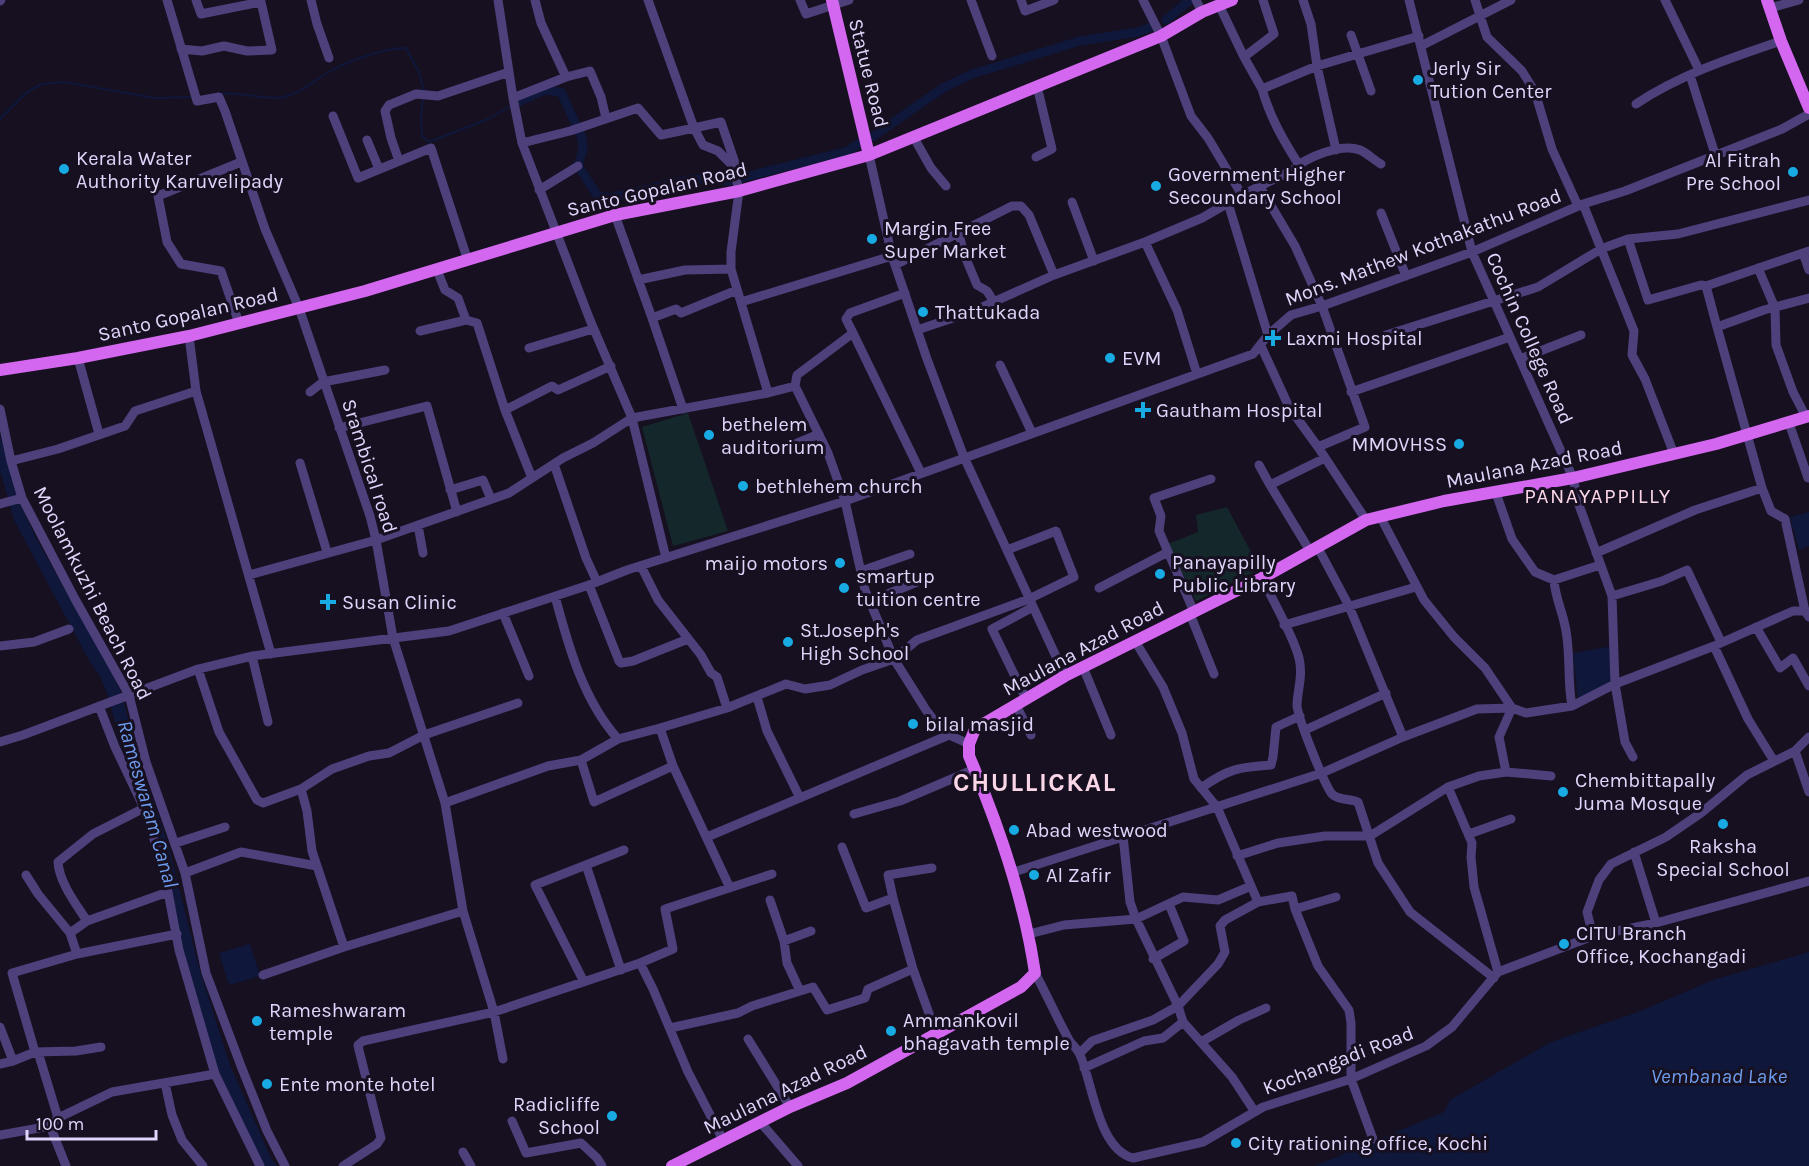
<svg xmlns="http://www.w3.org/2000/svg" width="1809" height="1166" viewBox="0 0 1809 1166" font-family="Karla,sans-serif">
<style>
.green{fill:#14272a}
.water{fill:#0f173b}
.lines{fill:none;stroke-linecap:round;stroke-linejoin:round}
.stream{stroke:#0f173b;stroke-width:2}
.canal{stroke:#0f173b;stroke-width:9}
.minor{stroke:#4d407b;stroke-width:9}
.major{stroke:#d467ef;stroke-width:12}
.poi-dot{fill:#18abe3;stroke:#161021;stroke-width:2}
.labels{text-anchor:middle;stroke-width:6;stroke-linejoin:round;paint-order:stroke}
.poi-label{font-size:20px;fill:#e0d5fa;stroke:#161021;text-anchor:start}
.street-label{font-size:20px;fill:#e0d5fa;stroke:#161021}
.neighbourhood-label{font-size:21px;letter-spacing:1.5px;fill:#fbd6e7;stroke:#161021}
.water-label{font-size:21px;font-style:italic;fill:#6e9def;stroke:#161021}
.district-label{font-size:26px;font-weight:bold;letter-spacing:1.5px;fill:#fbd6e7;stroke:#161021}
</style>
<rect width="100%" height="100%" fill="#161021"/>
<path class="green" d="M688 413 728 531 673 546 642 427Z
M1227 507 1260 569 1196 601 1168 544 1198 532 1196 515Z"/>
<path class="water" d="M0 435 18 499 36 538 108 665 122 694 135 748 168 844 199 968 230 1065 271 1158 277 1166H263L218 1070 193 990 174 907 120 744 109 698 100 676 90 662 14 520 0 470Z
M1809 512V546L1799 550 1790 517Z
M1612 646 1613 682 1578 699 1573 653Z
M250 944 260 976 229 985 219 953Z
M1809 952V1166H1315L1444 1112 1450 1100 1551 1042 1638 1012 1713 980Z"/>
<g class="lines">
<path class="stream" d="M219 94C239 91 268 101 284 97 302 93 316 79 332 70 349 61 387 47 406 48L419 72 424 91
M423 97 421 116 422 136 429 142 488 119 509 107
M0 119 27 92 42 84 64 82 155 98 193 97"/>
<path class="canal" d="M1166 20 1190 0
M518 102 545 90 561 92 582 138 583 149 578 166 597 195 609 198 693 179 729 181 848 151 860 143
M872 137 943 88 972 74 1080 41 1138 32 1151 27"/>
<path class="minor" d="M167 0 197 101 219 97 225 111 265 229 299 308 370 516 376 540 393 638 445 803 463 911 494 1012 503 1059
M311 0 317 24 329 58
M498 0 513 98 522 143 590 320 632 418 666 558
M535 0 541 23 566 77
M648 0 694 128 721 122 735 163
M800 0 806 14 849 0
M971 0 992 56
M1021 0 1025 11 1054 0
M1143 0 1161 36 1191 116 1208 138 1242 195
M1196 0 1202 12
M1303 0 1311 24 1317 66 1336 150
M1409 0 1472 252 1573 478 1579 505 1612 596 1615 684 1625 742 1633 757
M1475 0 1487 37 1522 71 1535 92 1552 149 1578 206
M1665 0 1699 70
M0 1 1 0
M1219 5 1244 57
M1770 8 1799 0
M1351 35 1371 91
M1421 46 1511 0
M181 49 202 51 224 46 247 51 272 50 261 2 201 14 196 0
M1690 75 1715 154
M1262 89 1244 57 1274 34 1263 0
M513 98 566 77 590 71 601 97 606 118
M1636 104C1681 74 1731 58 1781 41
M333 116 358 178 431 148 468 261
M913 136 931 168 946 186
M367 140 379 169
M522 143 570 131 638 108 661 135 694 128 703 145 718 151 733 166 739 191 731 252V269L768 393
M869 155 892 256 927 359 964 457 1065 676
M1036 157 1052 149 1037 86
M399 161 391 138 385 111 389 105 416 94 438 96 509 72
M1299 165C1283 140 1270 117 1262 89L1317 66 1419 36
M1260 187 1295 246 1322 306 1365 427 1318 447
M539 190 578 166
M1072 202 1094 261
M1228 203 1268 335
M1583 204 1634 331 1632 355 1645 379 1674 454
M1381 213 1406 276
M615 215 652 318
M959 234 964 254 977 285 987 291 994 302
M1628 239 1648 300 1701 285 1706 286 1809 251
M1145 242 1177 310 1197 374
M1803 253 1809 270
M895 265 1012 206H1021L1029 215 1054 275
M1758 268 1775 308 1776 345 1793 392 1806 417
M437 270 445 290 458 298 466 320 477 323 505 410 532 478
M638 280 685 270 731 269
M1706 286 1717 327
M905 293 850 313 846 319 853 333 797 375 795 386 828 453 845 501 865 590 894 659 926 710 940 728 949 735 969 744
M741 302 892 256
M239 323 221 271 181 264 167 242 158 196 241 162
M917 330 971 312 1054 275 1145 242 1202 218 1242 195 1293 170C1306 157 1341 143 1360 150 1367 153 1374 160 1381 164
M420 331 466 320
M853 333 921 473
M1386 335 1538 287 1601 249 1628 239 1678 234 1809 200
M189 336 196 391 271 654
M1261 346 1289 407 1318 447 1366 520
M529 348 593 329
M78 358 99 434
M1520 359 1581 335
M1000 365 1032 433
M310 392 323 382 385 370
M1351 392 1510 337
M0 409 11 461 22 498 75 599 129 695 146 762 185 873 206 973 241 1066 267 1131 285 1166
M683 409 652 318 676 309 681 313 737 290
M505 410 552 386 558 390 611 366
M1789 423 1808 478
M339 428 427 406 457 512
M783 449 819 434
M11 461 58 449 125 426 135 411 196 391
M300 463 327 552
M554 464 586 558 597 582
M1259 465 1270 485 1325 458
M1270 485 1310 551
M450 490 483 480 491 499
M1496 493 1512 539 1535 572 1554 580 1600 565
M0 504 22 498
M1381 518 1424 600 1454 637 1485 668 1512 708 1499 737 1506 772
M418 525 423 553
M1317 546 1349 606 1403 737
M1596 553 1695 510 1762 488
M641 566 658 600 701 655 711 673 717 677 727 708
M861 571 910 554
M249 575 376 540 509 493 563 458 593 443 632 418 768 393 795 386
M1262 578C1273 601 1293 635 1299 658 1303 675 1298 688 1297 704 1296 714 1325 786 1332 794 1339 801 1349 798 1358 802L1378 863 1410 912 1494 978
M1554 580C1555 597 1562 610 1565 626 1571 651 1567 680 1572 706
M589 585 619 661 621 663 633 661 688 639
M1099 588 1168 552
M555 596C568 645 583 700 618 739
M1612 596 1662 581 1687 570 1721 642
M870 601 927 578
M1805 611 1785 519 1771 511 1762 488 1717 327 1764 310 1809 298
M1194 612 1159 531 1161 516 1154 498 1211 479
M503 613 529 676
M1190 614 1214 674
M1284 625 1416 587
M1756 627 1780 668 1793 658 1809 686
M0 646 34 642 69 629
M1714 646 1748 719 1774 761
M252 656 268 722
M1083 667 1111 735
M198 669 219 732 257 800 263 803 301 789
M757 697 767 731 800 798
M1026 699 992 629 1033 607
M1016 705 1031 735
M99 706 115 747 144 808 164 871 179 950 215 1074 260 1166
M660 728 673 766 730 888
M1305 730 1386 693
M0 742 23 735 198 669 252 656 449 631 589 585 627 570 845 501 1253 354 1268 335 1291 315 1322 306 1472 252 1583 204 1625 191 1782 129 1809 114
M1795 751 1809 792
M581 760 594 802 673 766
M1448 787 1472 843 1471 857 1474 887 1498 972
M1201 788C1228 769 1239 767 1271 765L1273 757 1276 727 1300 716
M445 803 548 766 581 760 618 739 660 728 727 708 786 684 805 689 830 685 862 670 894 659 917 640 1029 599 1074 577 1056 531 1007 550
M854 814 900 801 975 769
M1469 834 1511 819
M1123 836 1130 902 1136 919 1178 1006 1183 1022 1232 1077 1255 1112
M707 837 949 735
M176 843 225 827
M842 847 866 908 893 898 913 969 936 1033
M1634 852 1656 923
M1237 856 1278 843 1325 836H1370L1448 787 1479 776 1506 772 1551 776
M586 865 621 970
M1014 872 1322 773 1403 737 1477 709 1512 708 1526 713 1572 706 1615 684 1714 646 1793 611H1805L1809 617
M185 873 241 852 317 866
M26 875 38 894 70 933 77 954
M893 898 888 875 932 868
M770 900 784 941 787 963 800 991
M1258 902 1292 896 1295 909 1318 966 1349 1010 1351 1023V1079L1373 1139
M1295 909 1336 897
M87 921C76 904 59 882 58 862L93 834 144 808
M70 933 87 921 168 892
M1029 934 1064 925 1136 919 1183 897 1218 900 1251 886
M1593 936 1587 912 1599 880 1611 864 1666 837 1701 813 1747 775 1795 751 1809 737
M784 941 811 931
M344 947 312 851 307 811 301 789 332 769 369 756 389 753 424 735 518 703
M1153 959 1184 941 1169 904
M640 963 653 989 688 1072 723 1140
M1035 973C1047 995 1057 1018 1069 1040 1072 1045 1078 1049 1080 1055 1093 1084 1098 1149 1133 1158L1203 1142 1263 1107 1351 1079 1426 1046 1452 1027 1498 972 1593 936 1656 923 1809 881
M263 975 344 947 463 911
M584 982 535 885 624 850
M0 1027 13 1061
M670 1028 738 1013 752 1006 813 987 827 1010 865 998 868 989 913 969
M748 1039 790 1107
M1201 1042 1239 1020 1266 1008
M35 1052 12 973 77 954 177 934
M38 1052 58 1118
M1080 1053 1092 1041 1153 1020 1178 1006 1218 964 1225 952 1220 926 1225 920 1258 902 1217 807 1194 779 1182 733 1163 687 1135 641
M0 1064 13 1061 35 1052 76 1051 101 1047
M1084 1068 1144 1041 1163 1038 1183 1022
M165 1083 172 1115 182 1140 203 1166
M512 1121 526 1153 581 1143 597 1158 602 1166
M761 1123 798 1166
M50 1126 66 1166
M0 1135 50 1126 58 1118 112 1092 215 1074
M463 1152 471 1166
M343 1166 377 1144 381 1138 359 1050 358 1045 363 1041 494 1012 640 963 673 949 665 909 772 874"/>
<path class="major" d="M832 0 869 155
M1767 0 1781 41 1809 108
M0 370 78 358 189 336 365 291 615 215 739 191 869 155 1161 36 1202 12 1232 0
M672 1166 790 1107 847 1083 1021 987 1035 973C1024 898 999 826 969 756V744L975 729 1065 676 1262 578 1366 520 1444 501 1573 478 1716 444 1809 416"/>
</g>
<g class="poi-dot">
<circle cx="1418" cy="80" r="6"/>
<circle cx="64" cy="169" r="6"/>
<circle cx="1793" cy="172" r="6"/>
<circle cx="1156" cy="186" r="6"/>
<circle cx="872" cy="239" r="6"/>
<circle cx="923" cy="312" r="6"/>
<path d="M1270 329h6v6h6v6h-6v6h-6v-6h-6v-6h6z"/>
<circle cx="1110" cy="358" r="6"/>
<path d="M1140 401h6v6h6v6h-6v6h-6v-6h-6v-6h6z"/>
<circle cx="709" cy="435" r="6"/>
<circle cx="1459" cy="444" r="6"/>
<circle cx="743" cy="486" r="6"/>
<circle cx="840" cy="563" r="6"/>
<circle cx="1160" cy="574" r="6"/>
<circle cx="844" cy="588" r="6"/>
<path d="M325 593h6v6h6v6h-6v6h-6v-6h-6v-6h6z"/>
<circle cx="788" cy="642" r="6"/>
<circle cx="913" cy="724" r="6"/>
<circle cx="1563" cy="792" r="6"/>
<circle cx="1723" cy="824" r="6"/>
<circle cx="1014" cy="830" r="6"/>
<circle cx="1034" cy="875" r="6"/>
<circle cx="1564" cy="944" r="6"/>
<circle cx="257" cy="1021" r="6"/>
<circle cx="891" cy="1031" r="6"/>
<circle cx="267" cy="1084" r="6"/>
<circle cx="612" cy="1116" r="6"/>
<circle cx="1236" cy="1143" r="6"/>
</g>
<g class="labels">
<g class="poi-label">
<text x="1430" y="75">Jerly Sir<tspan x="1430" dy="23">Tution Center</tspan></text>
<text x="76" y="165">Kerala Water<tspan x="76" dy="23">Authority Karuvelipady</tspan></text>
<text x="1781" y="167" text-anchor="end">Al Fitrah<tspan x="1781" dy="23">Pre School</tspan></text>
<text x="1168" y="181">Government Higher<tspan x="1168" dy="23">Secoundary School</tspan></text>
<text x="884" y="235">Margin Free<tspan x="884" dy="23">Super Market</tspan></text>
<text x="935" y="319">Thattukada</text>
<text x="1286" y="345">Laxmi Hospital</text>
<text x="1122" y="365">EVM</text>
<text x="1156" y="417">Gautham Hospital</text>
<text x="721" y="431">bethelem<tspan x="721" dy="23">auditorium</tspan></text>
<text x="1447" y="451" text-anchor="end">MMOVHSS</text>
<text x="755" y="493">bethlehem church</text>
<text x="1172" y="569">Panayapilly<tspan x="1172" dy="23">Public Library</tspan></text>
<text x="828" y="570" text-anchor="end">maijo motors</text>
<text x="856" y="583">smartup<tspan x="856" dy="23">tuition centre</tspan></text>
<text x="342" y="609">Susan Clinic</text>
<text x="800" y="637">St.Joseph's<tspan x="800" dy="23">High School</tspan></text>
<text x="925" y="731">bilal masjid</text>
<text x="1575" y="787">Chembittapally<tspan x="1575" dy="23">Juma Mosque</tspan></text>
<text x="1026" y="837">Abad westwood</text>
<text x="1723" y="853" text-anchor="middle">Raksha<tspan x="1723" dy="23">Special School</tspan></text>
<text x="1046" y="882">Al Zafir</text>
<text x="1576" y="940">CITU Branch<tspan x="1576" dy="23">Office, Kochangadi</tspan></text>
<text x="269" y="1017">Rameshwaram<tspan x="269" dy="23">temple</tspan></text>
<text x="903" y="1027">Ammankovil<tspan x="903" dy="23">bhagavath temple</tspan></text>
<text x="279" y="1091">Ente monte hotel</text>
<text x="600" y="1111" text-anchor="end">Radicliffe<tspan x="600" dy="23">School</tspan></text>
<text x="1248" y="1150">City rationing office, Kochi</text>
</g>
<g class="street-label">
<text transform="translate(869 73) rotate(76)" y="7">Statue Road</text>
<text transform="translate(657 189) rotate(-13)" y="7">Santo Gopalan Road</text>
<text transform="translate(1423 247) rotate(-21)" y="7">Mons. Mathew Kothakathu Road</text>
<text transform="translate(188 314) rotate(-13)" y="7">Santo Gopalan Road</text>
<text transform="translate(1530 338) rotate(66)" y="7">Cochin College Road</text>
<text transform="translate(1534 464) rotate(-11)" y="7">Maulana Azad Road</text>
<text transform="translate(370 466) rotate(72)" y="7">Srambical road</text>
<text transform="translate(93 593) rotate(63)" y="7">Moolamkuzhi Beach Road</text>
<text transform="translate(1083 648) rotate(-28)" y="7">Maulana Azad Road</text>
<text transform="translate(1338 1060) rotate(-21)" y="7">Kochangadi Road</text>
<text transform="translate(785 1089) rotate(-26)" y="7">Maulana Azad Road</text>
</g>
<g class="neighbourhood-label">
<text x="1598" y="503">PANAYAPPILLY</text>
</g>
<g class="water-label">
<text transform="translate(148 804) rotate(74)" y="7">Rameswaram Canal</text>
<text x="1719" y="1083">Vembanad Lake</text>
</g>
<g class="district-label">
<text x="1035" y="791">CHULLICKAL</text>
</g>
</g>
<path d="M27 1130v9h129v-9" fill="none" stroke="#e0d5fa" stroke-width="3"/>
<text x="36" y="1130" font-size="18" fill="#e0d5fa" stroke="#161021" stroke-width="4.5" paint-order="stroke">100 m</text>
</svg>
